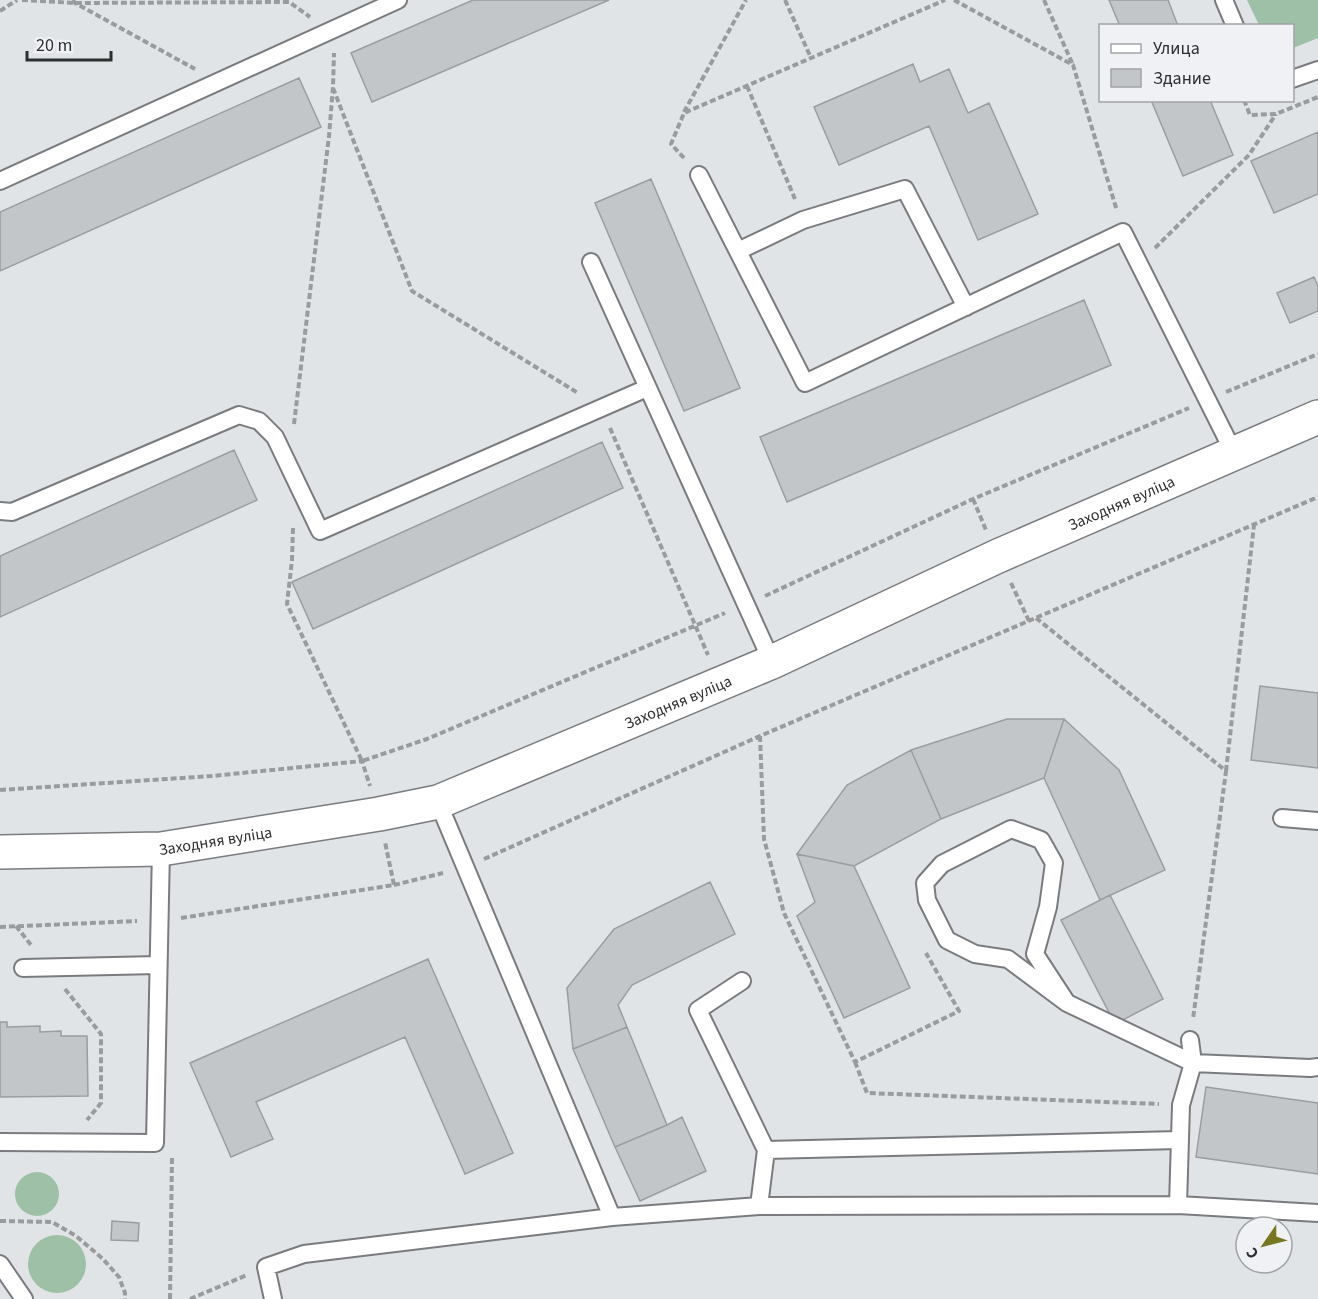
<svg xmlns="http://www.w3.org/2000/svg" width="1318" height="1299" viewBox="0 0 1318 1299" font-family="'Source Sans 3',sans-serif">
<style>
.green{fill:#9dc0a6}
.building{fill:#c3c6c9;stroke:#9b9da0;stroke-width:1.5}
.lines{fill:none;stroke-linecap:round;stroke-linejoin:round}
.service-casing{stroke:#797b7e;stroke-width:20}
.tertiary-casing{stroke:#797b7e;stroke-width:36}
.path{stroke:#999b9d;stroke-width:4;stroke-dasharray:6 3;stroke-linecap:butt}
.service{stroke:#fff;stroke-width:16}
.tertiary{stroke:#fff;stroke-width:33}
.labels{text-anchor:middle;stroke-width:4.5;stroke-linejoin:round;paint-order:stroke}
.street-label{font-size:16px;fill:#2d2e2f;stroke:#eff1f4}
</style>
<rect width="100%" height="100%" fill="#e1e4e7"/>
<path class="green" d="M1247 0H1318V38L1293 48 1292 26 1259 25Z
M15 1194a22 22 0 1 1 44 0a22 22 0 1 1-44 0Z
M28 1264a29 29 0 1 1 58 0a29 29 0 1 1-58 0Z"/>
<path class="building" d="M473 0H609L372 102 351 53Z
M1109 0H1168L1178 26H1120Z
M913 64 920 82 949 69 968 113 989 103 1038 214 978 240 929 126 839 165 814 107Z
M299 78 321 127 0 271V212Z
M1151 100H1210L1233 155 1183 176Z
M1318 132V194L1274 213 1251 161Z
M651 179 740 388 684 411 595 203Z
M1314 277 1318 286V311L1290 323 1277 293Z
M1084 300 1111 365 787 502 760 437Z
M602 442 623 488 313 629 292 582Z
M234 450 257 500 0 617V556Z
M1260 686 1318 693V768L1251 760Z
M1007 719H1064L1044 778 941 819 911 750Z
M1064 719 1119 770 1165 870 1100 900 1044 778Z
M911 750 941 819 854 866 797 854 847 785Z
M797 854 854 866 910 988 844 1018 797 916 815 902Z
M710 882 735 934 632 985 618 1005 627 1027 573 1049 567 988 614 929Z
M1110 895 1163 999 1115 1024 1061 920Z
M428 959 513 1153 465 1174 405 1037 256 1102 273 1139 231 1157 190 1063Z
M0 1022H7V1027L40 1026V1032L61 1031V1036H87L88 1096 0 1097Z
M627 1027 667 1125 615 1147 573 1049Z
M1206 1087 1318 1103V1174L1196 1157Z
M682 1117 706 1171 640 1201 615 1147 667 1125Z
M112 1221 139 1223 138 1241 111 1240Z"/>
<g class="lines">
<defs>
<path id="service" d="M1224 0 1235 26
M1292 79 1318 70
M699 175 805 383 1123 232 1234 453
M0 181 398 0
M737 249 738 251 803 220 905 189 966 307
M591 262 772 662
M0 511 12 512 239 415 259 421 275 437 320 531 647 388
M438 802 612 1217
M1282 818 1318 821
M23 968 158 965
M742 981 698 1010 766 1150 1179 1140
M1067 1003 1035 954 1048 907 1054 863 1041 840 1011 829 942 864 925 883 927 900 947 940 975 954 1008 959 1067 1003 1193 1063 1310 1068 1318 1067
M0 1142 155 1143 161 849
M1178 1205 1181 1105 1193 1063 1190 1040
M759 1206 766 1150
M0 1264 24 1299
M273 1299 266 1267 304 1254 612 1217 759 1206 1178 1205 1318 1213"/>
<g id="tertiary">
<path id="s1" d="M0 852 161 849 379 814 438 802 772 662 998 556 1318 417"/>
</g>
</defs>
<use href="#service" class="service-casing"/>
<use href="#tertiary" class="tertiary-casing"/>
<path class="path" d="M22 0 75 3 289 2 310 17
M73 0 75 3 195 69
M785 0 811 58
M954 0 1073 65 1117 211
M1044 0 1073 65
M0 11 17 0
M747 86 795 199
M333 88 412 291 578 393
M1244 100 1250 115 1276 114 1318 97
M684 112 746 0
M684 158 671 144 684 113 945 0
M1155 248 1249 155 1276 114
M1226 392 1318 354
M294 424 329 136 333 87 334 53
M610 428 708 655
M973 499 986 530
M293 528 292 560 287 604 362 761 427 739 725 613
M1011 583 1029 621
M765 596 973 499 1189 408
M1036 618 1226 771 1193 1019
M760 736 764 839 784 913 855 1062 959 1011 926 953
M1226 771 1254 525
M0 790 212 776 362 761 370 786
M484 859 760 736 1318 497
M394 885 443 873
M181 918 394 885 385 842
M16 926 31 945
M0 927 137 921
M65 989 101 1034V1103L87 1120
M855 1062 867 1093 1159 1104
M0 1221 52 1222 76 1236 103 1259 119 1277 125 1293V1299
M170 1299 172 1156
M190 1299 247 1275"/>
<use href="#service" class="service"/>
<use href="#tertiary" class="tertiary"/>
</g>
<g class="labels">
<g class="street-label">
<text dy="6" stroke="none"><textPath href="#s1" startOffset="1188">Заходняя вуліца</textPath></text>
<text dy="6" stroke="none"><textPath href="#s1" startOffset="702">Заходняя вуліца</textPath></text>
<text dy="6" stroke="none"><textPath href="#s1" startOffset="216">Заходняя вуліца</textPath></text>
</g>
</g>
<rect x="1099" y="24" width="195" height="78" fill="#eff1f4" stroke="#a1a3a5" stroke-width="1.5"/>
<rect x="1111" y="44" width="30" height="9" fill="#ffffff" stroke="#a1a3a5" stroke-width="1.5"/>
<text x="1153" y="54" font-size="18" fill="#2d2e2f">Улица</text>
<rect x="1111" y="69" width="30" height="18" fill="#c3c6c9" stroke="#a1a3a5" stroke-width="1.5"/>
<text x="1153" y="84" font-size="18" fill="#2d2e2f">Здание</text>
<g transform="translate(1264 1245) rotate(235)"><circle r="28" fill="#eff1f4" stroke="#a1a3a5" stroke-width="1.5"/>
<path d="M0-4.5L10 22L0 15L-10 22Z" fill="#77771d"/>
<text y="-9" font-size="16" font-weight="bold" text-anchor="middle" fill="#2d2e2f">С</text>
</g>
<path d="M27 51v9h84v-9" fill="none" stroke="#2d2e2f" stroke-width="3"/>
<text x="36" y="51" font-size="18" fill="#2d2e2f" stroke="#eff1f4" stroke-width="4.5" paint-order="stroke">20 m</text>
</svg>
